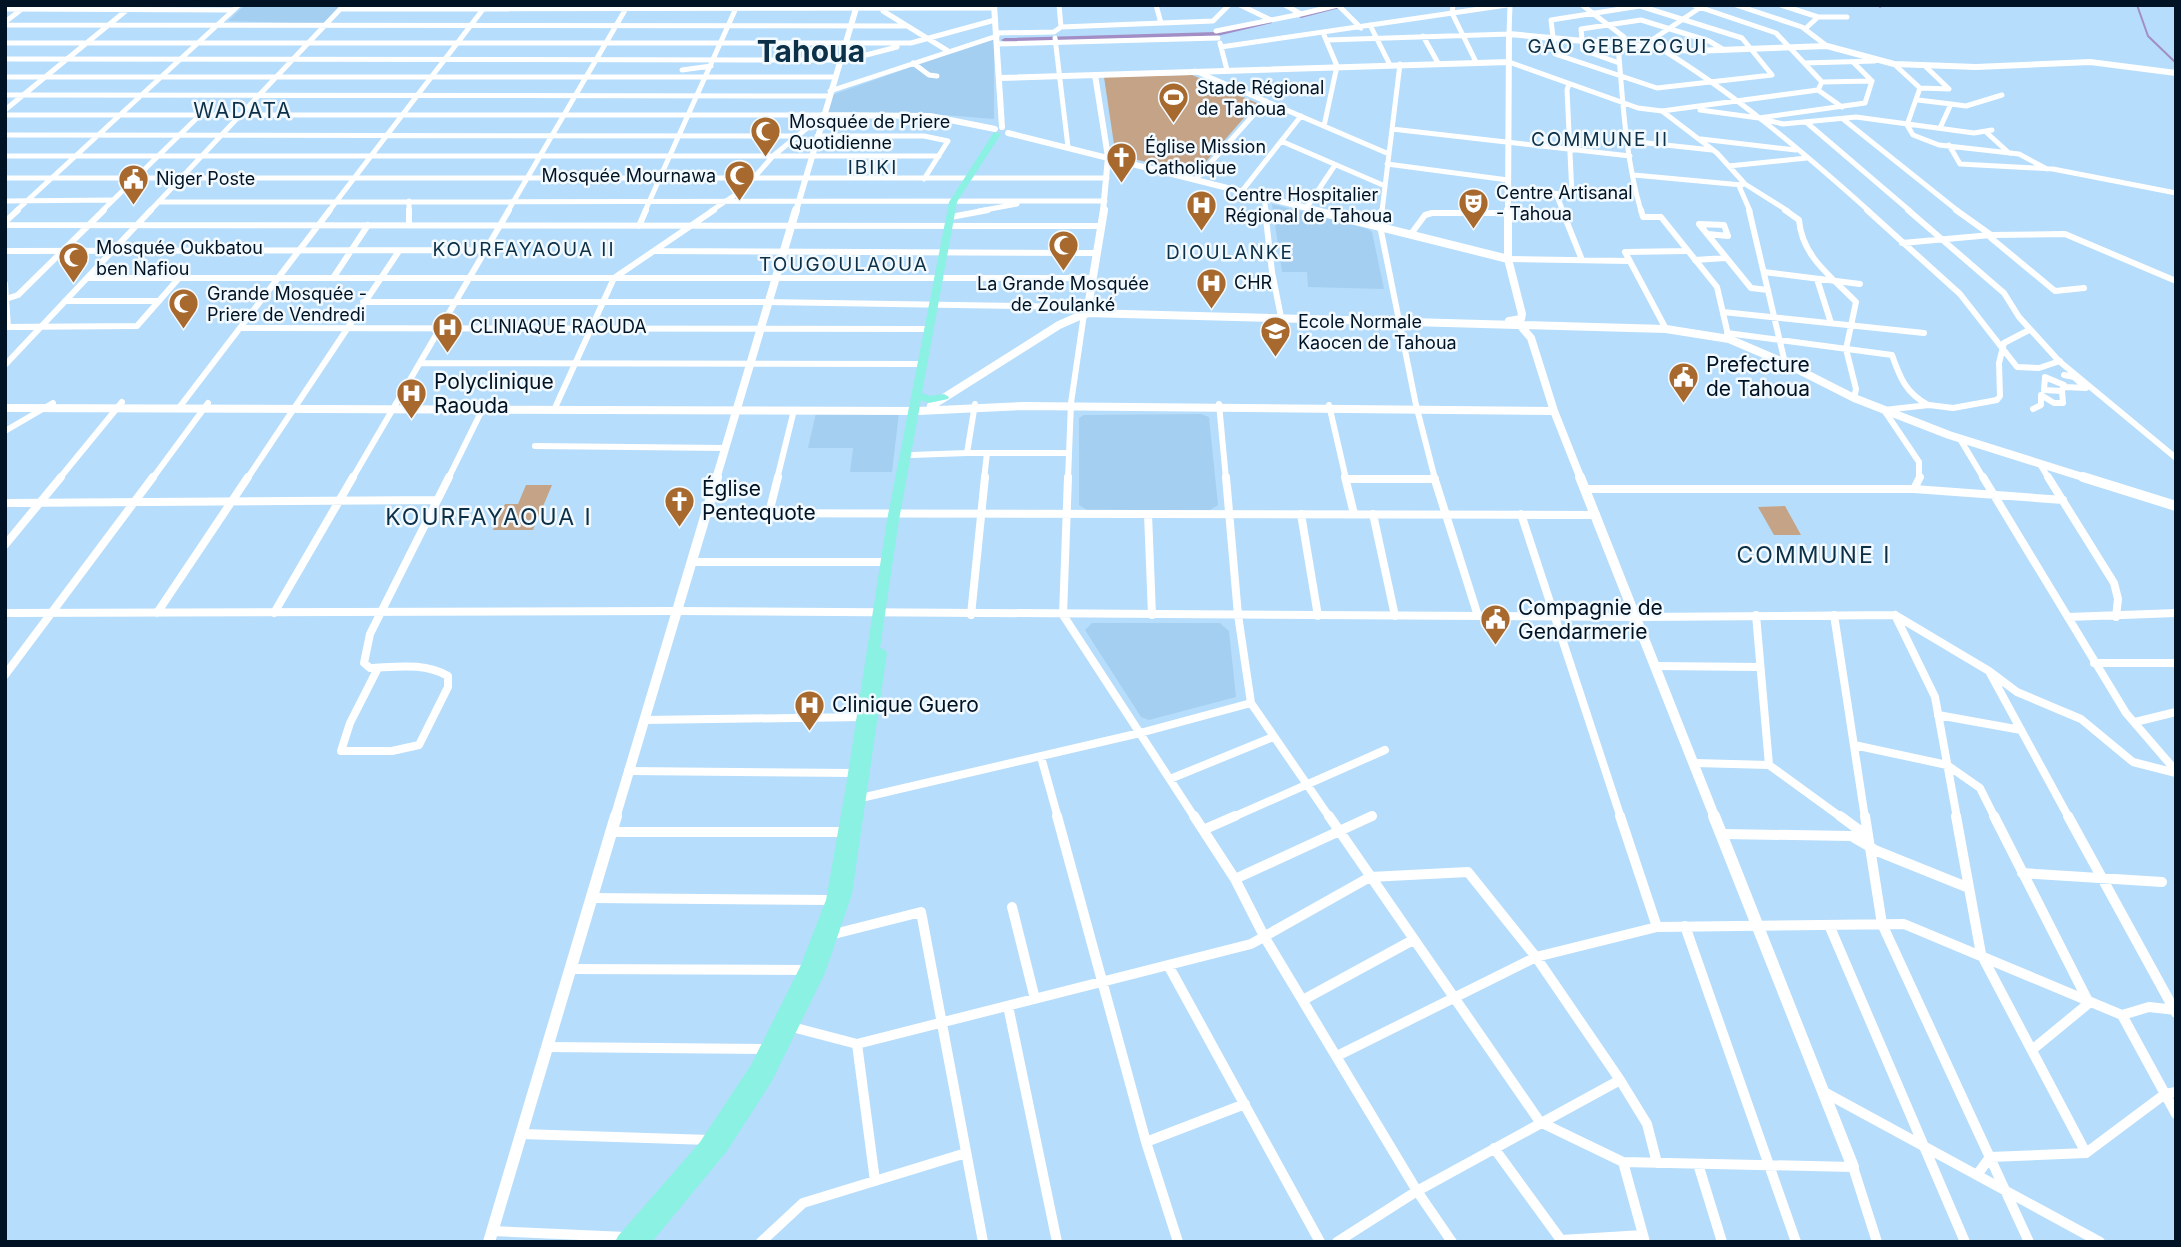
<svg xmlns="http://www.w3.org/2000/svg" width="2181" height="1247" viewBox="0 0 2181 1247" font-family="Inter,sans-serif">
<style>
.built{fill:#a5cff0}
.green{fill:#c5a386}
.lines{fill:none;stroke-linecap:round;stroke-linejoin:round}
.stream{stroke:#a28ec5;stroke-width:2}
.river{fill:#a28ec5;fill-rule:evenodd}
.minor-far3{stroke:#fff;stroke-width:5}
.minor-far2{stroke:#fff;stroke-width:6}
.minor-far1{stroke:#fff;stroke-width:8}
.minor{stroke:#fff;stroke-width:10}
.tertiary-far3{stroke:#fff;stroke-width:6}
.tertiary-far2{stroke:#fff;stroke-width:8}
.tertiary-far1{stroke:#fff;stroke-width:10}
.tertiary{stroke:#fff;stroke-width:12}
.primary{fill:#8bf1e3;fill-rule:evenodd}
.labels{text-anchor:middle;stroke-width:5;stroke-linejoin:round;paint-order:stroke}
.far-poi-label{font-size:18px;fill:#001324;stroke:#f3faff;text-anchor:start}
.far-neighbourhood-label{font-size:19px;letter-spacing:2px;fill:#0c3047;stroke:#f3faff}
.far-quarter-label{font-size:21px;letter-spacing:2px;fill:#0c3047;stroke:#f3faff}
.poi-label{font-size:21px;fill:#001324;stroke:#f3faff;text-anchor:start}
.neighbourhood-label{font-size:23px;letter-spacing:2px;fill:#0c3047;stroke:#f3faff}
.far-town-label{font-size:30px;font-weight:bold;fill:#0c3047;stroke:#f3faff}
</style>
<rect width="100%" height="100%" fill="#b6ddfb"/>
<path class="built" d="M245 5H341L324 24 228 21Z
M990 39 994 40V119L931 114H833L826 112 832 95Z
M1272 204 1368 229 1372 232 1384 289 1308 287 1307 272H1282Z
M816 413H899L892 472H850L853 448H808Z
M1201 414 1209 417 1218 505 1210 510H1087L1079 505V418L1084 415Z
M1092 623H1220L1229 631 1236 697 1149 720 1141 717 1085 630Z"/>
<path class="green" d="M1192 75 1257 103 1195 174 1122 156 1115 151 1104 77Z
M526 485H552L533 530H493L505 504H518Z
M1785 506 1801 535H1774L1758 507Z"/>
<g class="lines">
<path class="stream" d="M2137 5 2148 36 2176 63"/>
<path class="river" d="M1338 5H1351L1301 18 1298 16Z
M1876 5H1883V6L1880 8Z
M1270 20 1272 21V23L1217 36 1005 42 1001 40 1005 38 1217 32Z"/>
<path class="minor-far3" d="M1059 5 1061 27
M1156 5 1161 23
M1240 5 1271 20
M1285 5 1301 14 1338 5
M1338 5 1361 28
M1453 5 1452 13 1476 62
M1582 5 1624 37 1618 45C1623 101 1625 157 1641 211
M1693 5 1776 33 1822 82 1818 90
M1736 5 1802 27 1827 46
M1781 5 1818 17
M1640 6 1742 38 1772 75 1657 88 1555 54 1551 20Z
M5 9 234 10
M341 9 994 8
M883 11 948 51
M5 22 22 9
M5 25 907 26
M1370 25 1390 65
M1805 29 1818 17H1847
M1216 31 1301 14
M996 33 1054 32 1061 27 1213 21 1229 5
M1324 35 1337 66 1324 126
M1423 36 1438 63
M1055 38 1068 147
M1327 40 1509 34 1510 5
M5 43H911L995 20
M1220 43 1227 70
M997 44 1218 38
M1643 46 1701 7
M1221 47 1507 5
M1658 47C1734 93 1803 152 1869 211
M5 59 840 60
M839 62 897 47
M1509 62 1638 108 1662 111 1818 90 1842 107
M1853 62 1872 81
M913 63 929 75 937 76
M1619 63 1583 50 1581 29 1641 20 1709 41 1724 50
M1805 63 1875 61
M1894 64 1920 88
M1924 65 1949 89 1920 88 1907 125 1913 135 1939 145 2019 154 2047 169
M682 70 711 66
M1195 71 1389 154
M5 77H834
M1822 82 1872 81
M830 91 997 36
M5 95 828 96
M1918 100 1951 104 1940 128
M1951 104 1966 106 2002 95
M5 110 128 9
M1700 110 1759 118 1865 103 1872 81
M1662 111 1717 153 1745 184 1788 211
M5 115H823
M1762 119 1783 124 1856 117 1974 133 1992 130
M1843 119 1958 211
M1806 122 1910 211
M1392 129 1630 156
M1986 132 2009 153
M5 135 797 136
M817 136H924L948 141 924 179
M1701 139 1796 150
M1281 141 1385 186
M1628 141 1712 150
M1949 145 1960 164 2053 169 2176 193
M5 156H939
M1387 164 1508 180
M1729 166 1807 158
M1634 175 1742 185
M5 178H1107
M1196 179 1266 101
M1739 186 1750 211
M1508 189 1572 195 1567 90 1569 84
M1242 191 1301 116
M1556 194 1563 211
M1264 197 1266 211
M5 201 112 200
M409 201V211
M159 202 1105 201
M1307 207 1335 165
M16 211 239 5
M102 211 200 115
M150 211 344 5
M329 211 484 8
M508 211 628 5
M645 211 736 8
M711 211 744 189 773 156 823 115
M979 211 1017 204
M1382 211 1400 64"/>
<path class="minor-far2" d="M409 210V225
M1265 210 1272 272 1281 317
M1382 210 1380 226 1416 405 1435 479
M1562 210 1582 260
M1641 210 1643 217H1661L1717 287 1729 339
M1749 210 1785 363
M1785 210 1799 220C1802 257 1832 277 1856 302L1846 349 1856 389 1854 398
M1867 210 1960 294 2017 367 2039 368 2060 361
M1908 210 2004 293 2019 317 2059 361 2176 458
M1956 210 1991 235 2065 234 2176 281
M951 217 988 210
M5 222 18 210
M5 225 1100 226
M639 226 646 210
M1411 234 1425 215 1432 213H1508
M1708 234 1728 236 1724 225 1699 224 1751 288 1768 290
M1902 243 1991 235V238L2055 291 2084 288
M5 251 485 250
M655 251 1095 253
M1508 259 1629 261
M1695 260 1725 258
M1764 272 1860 284
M87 278H1091
M333 278 368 225
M1817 279 1831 323
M5 284 8 327
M6 299 18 295 104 210
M65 301H159
M363 302H767L1079 307
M1723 312 1924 333
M5 327 137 326 179 278
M240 328 930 329
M1666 329 1625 252 1686 251
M1727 333 1892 355C1900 378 1906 393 1928 405
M420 363 923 364
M5 365 151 210
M2064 375 2074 377 2086 388 2065 387
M2045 377 2064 385 2062 391 2044 390Z
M975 404 967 453H1068
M1219 404 1226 479
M1329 405 1346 479
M178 409 330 210
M2033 409 2041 405V395L2054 403H2063L2062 391
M554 410 614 278 714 210
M5 431 53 403
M1960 439 1984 479
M535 446 724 448
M912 455 967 453
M2040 464 2049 479
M59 479 122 402
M152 479 208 403
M247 479 399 251
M352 479 509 210
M448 479 485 404
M777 479 794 410
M984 479 987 453
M1068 479 1071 403 1084 314
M1919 479V462L1884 410 1929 405 1953 408 1997 400 2000 396 1999 363 2004 343 2029 330"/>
<path class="minor-far1" d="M1068 477 1063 615 1195 818
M1226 477 1238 615 1251 703 1330 818
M1345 477 1354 514
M1434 477 1478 616
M1983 477 2126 713 2176 771
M2048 477 2114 583 2118 599 2116 617
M1347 479H1435
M1585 489H1914L1920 477
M1914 489 2063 500
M5 503 437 500
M705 513 1596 515
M769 513 778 477
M1148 514 1152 615
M1301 514 1318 616
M1373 514 1395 616
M1521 514 1621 818
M5 545 61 477
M691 562H886
M5 613 676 611 1637 617 1895 615 1989 671 2017 692 2081 719 2133 762 2176 773
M157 613 248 477
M274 613 353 477
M971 615 985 477
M1834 615 1865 818
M1895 615 1935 697 1957 818
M2068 617 2176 613
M2094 663H2176
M1656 666 1760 667
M378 668 350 723 341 751H392L419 745 448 687V676C424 662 396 667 370 668L364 663 370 634 449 477
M1990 673 2069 818
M5 675 153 477
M1938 715 2021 730
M644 720 865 717
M2135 722 2176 712
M1854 745 1947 765 1980 788 1995 818
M1041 757 1058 818
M1695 763 1769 765 1756 615
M1769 765 1842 818
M628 771 855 773
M1170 779 1273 737
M861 798 1140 733 1251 703
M1231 818 1385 750
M1368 818 1372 816"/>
<path class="minor" d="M1057 816 1146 1142 1178 1242
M1194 816 1235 879 1265 938 1417 1191 1452 1242
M1329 816 1540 1122 1623 1162 1853 1167 1877 1242
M1620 816 1657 927
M1840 816 1866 835
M1865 816 1882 924 2029 1242
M1956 816 1981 954 2086 1153
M1994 816 2089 1003 2032 1050
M2068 816 2176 1013
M1203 830 1235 816
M611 832H846
M1723 834 1851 836 1877 851 1969 888
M2022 873 2162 882
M1235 879 1372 816
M591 898 833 900
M1012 907 1035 999
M1829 925 1965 1242
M1685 926 1796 1242
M830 935 921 912 983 1242
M1168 965 1320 1242
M570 969 807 970
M1303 1000 1413 940
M1008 1006 1057 1242
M2122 1015 2149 1007 2176 1010
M792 1027 857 1044 1251 944 1370 877 1468 872 1536 957 1620 1080 1647 1124 1657 1163
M857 1044 875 1181
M547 1047 768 1049
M1337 1056 1536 957 1657 927 1904 924 2122 1015 2176 1114
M1824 1092 2100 1242
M521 1134 710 1140
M1146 1142 1245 1104
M1494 1148 1561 1240 1643 1235
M1623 1162 1645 1242
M1698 1164 1722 1242
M1977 1175 1990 1157 2086 1153 2165 1094 2176 1092
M492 1231 626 1237
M761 1242 803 1203 966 1153
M1337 1242 1417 1191 1620 1080"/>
<path class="tertiary-far3" d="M994 5 1002 127
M1095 75 1108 157 1103 211
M1000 78 1509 62
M823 115 930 116 995 129
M1008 133 1319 211
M796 211 857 5
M1508 211 1509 34 1692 51 1827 46 1894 64 1976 67 2090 62 2176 73"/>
<path class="tertiary-far2" d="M1312 210 1508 259
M1508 210V259L1522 314 1521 319 1509 321
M1078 310a5 5 0 1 1 10 0a5 5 0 1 1-10 0Z
M1088 307 1104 210
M1087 313 1666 329 1729 339 1785 363 1854 398 1949 435 2089 479
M1519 324 1531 338 1554 411 1581 479
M931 406 1059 325 1084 314
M5 408 918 411 1023 406 1554 411
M716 479 796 210"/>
<path class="tertiary-far1" d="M1580 477 1715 818
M2083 477 2176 506
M615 818 717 477"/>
<path class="tertiary" d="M1714 816 1853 1167
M489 1242 616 816"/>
<path class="primary" d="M994 132 1001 134 957 202 922 393 930 396 944 394 949 397 948 399 929 403 921 400 899 520 880 648 885 650 887 653 852 894 825 973 772 1081 727 1151 652 1242H615L618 1236 700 1142 751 1065 800 967 826 900 846 786 887 520 949 202Z"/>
</g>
<defs>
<symbol id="stadium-pin" viewBox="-11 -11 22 30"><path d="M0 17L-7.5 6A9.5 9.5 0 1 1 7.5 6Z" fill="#a7692e" stroke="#f3faff"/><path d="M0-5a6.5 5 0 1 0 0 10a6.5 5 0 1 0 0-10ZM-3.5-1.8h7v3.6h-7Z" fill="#fff"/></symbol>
<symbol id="mosque-pin" viewBox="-11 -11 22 30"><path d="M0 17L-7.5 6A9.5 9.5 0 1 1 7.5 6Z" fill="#a7692e" stroke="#f3faff"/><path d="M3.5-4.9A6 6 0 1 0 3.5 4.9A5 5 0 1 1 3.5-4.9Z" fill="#fff"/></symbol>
<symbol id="church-pin" viewBox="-11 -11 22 30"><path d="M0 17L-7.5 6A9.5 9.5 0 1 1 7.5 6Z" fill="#a7692e" stroke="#f3faff"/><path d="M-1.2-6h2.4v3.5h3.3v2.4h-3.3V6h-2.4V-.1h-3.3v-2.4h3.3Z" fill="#fff"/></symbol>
<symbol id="civic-pin" viewBox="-11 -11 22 30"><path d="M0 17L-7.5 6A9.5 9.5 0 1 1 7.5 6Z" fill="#a7692e" stroke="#f3faff"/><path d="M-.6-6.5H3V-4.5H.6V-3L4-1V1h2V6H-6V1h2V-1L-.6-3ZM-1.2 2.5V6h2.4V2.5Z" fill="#fff"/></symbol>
<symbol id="theatre-pin" viewBox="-11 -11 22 30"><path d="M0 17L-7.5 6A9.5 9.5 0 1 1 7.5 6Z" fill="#a7692e" stroke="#f3faff"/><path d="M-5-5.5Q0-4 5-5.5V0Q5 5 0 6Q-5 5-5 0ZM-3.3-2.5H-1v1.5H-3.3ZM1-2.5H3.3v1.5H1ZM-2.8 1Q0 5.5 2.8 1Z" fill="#fff"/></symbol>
<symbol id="hospital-pin" viewBox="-11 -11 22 30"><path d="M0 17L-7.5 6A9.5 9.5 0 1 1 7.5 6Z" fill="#a7692e" stroke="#f3faff"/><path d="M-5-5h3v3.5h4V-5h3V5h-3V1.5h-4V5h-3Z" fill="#fff"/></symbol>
<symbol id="university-pin" viewBox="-11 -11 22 30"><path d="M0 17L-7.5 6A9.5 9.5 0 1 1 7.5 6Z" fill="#a7692e" stroke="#f3faff"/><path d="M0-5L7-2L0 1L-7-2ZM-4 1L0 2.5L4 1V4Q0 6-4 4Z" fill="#fff"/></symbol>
</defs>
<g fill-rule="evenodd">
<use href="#stadium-pin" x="1156" y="80" width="35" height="47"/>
<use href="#mosque-pin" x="748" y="114" width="35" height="47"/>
<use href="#church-pin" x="1104" y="140" width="35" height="47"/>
<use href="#mosque-pin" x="722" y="158" width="35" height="47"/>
<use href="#civic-pin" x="116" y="162" width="35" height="47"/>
<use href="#theatre-pin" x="1456" y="186" width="35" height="47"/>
<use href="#hospital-pin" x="1184" y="188" width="35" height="47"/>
<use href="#mosque-pin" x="1046" y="228" width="35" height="47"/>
<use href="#mosque-pin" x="56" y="240" width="35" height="47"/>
<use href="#hospital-pin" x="1194" y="266" width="35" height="47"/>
<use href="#mosque-pin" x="166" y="286" width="35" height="47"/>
<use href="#hospital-pin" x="430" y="310" width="35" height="47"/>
<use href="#university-pin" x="1258" y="314" width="35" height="47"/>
<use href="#civic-pin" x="1666" y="360" width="35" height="47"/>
<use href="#hospital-pin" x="394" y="376" width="35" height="47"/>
<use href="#church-pin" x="662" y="484" width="35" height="47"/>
<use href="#civic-pin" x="1478" y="602" width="35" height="47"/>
<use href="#hospital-pin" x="792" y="688" width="35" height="47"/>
</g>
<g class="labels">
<g class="far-poi-label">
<text x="1197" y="94">Stade Régional<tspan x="1197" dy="21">de Tahoua</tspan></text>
<text x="789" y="128">Mosquée de Priere<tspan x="789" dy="21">Quotidienne</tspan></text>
<text x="1145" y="153">Église Mission<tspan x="1145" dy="21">Catholique</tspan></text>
<text x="716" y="182" text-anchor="end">Mosquée Mournawa</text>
<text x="156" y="185">Niger Poste</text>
<text x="1496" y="199">Centre Artisanal<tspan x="1496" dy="21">- Tahoua</tspan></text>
<text x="1225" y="201">Centre Hospitalier<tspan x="1225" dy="21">Régional de Tahoua</tspan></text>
<text x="96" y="254">Mosquée Oukbatou<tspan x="96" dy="21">ben Nafiou</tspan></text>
<text x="1234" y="289">CHR</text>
<text x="1063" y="290" text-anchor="middle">La Grande Mosquée<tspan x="1063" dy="21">de Zoulanké</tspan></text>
<text x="207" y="300">Grande Mosquée -<tspan x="207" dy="21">Priere de Vendredi</tspan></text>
<text x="1298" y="328">Ecole Normale<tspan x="1298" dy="21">Kaocen de Tahoua</tspan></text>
<text x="470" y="333">CLINIAQUE RAOUDA</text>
</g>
<g class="far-neighbourhood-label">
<text x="1618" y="53">GAO GEBEZOGUI</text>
<text x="1600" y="146">COMMUNE II</text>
<text x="873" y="174">IBIKI</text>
<text x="524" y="256">KOURFAYAOUA II</text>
<text x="1230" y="259">DIOULANKE</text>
<text x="844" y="271">TOUGOULAOUA</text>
</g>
<g class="far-quarter-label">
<text x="243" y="118">WADATA</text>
</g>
<g class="poi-label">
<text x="1706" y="372">Prefecture<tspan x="1706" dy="24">de Tahoua</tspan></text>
<text x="434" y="389">Polyclinique<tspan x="434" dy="24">Raouda</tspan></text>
<text x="702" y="496">Église<tspan x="702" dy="24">Pentequote</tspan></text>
<text x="1518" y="615">Compagnie de<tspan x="1518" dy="24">Gendarmerie</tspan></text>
<text x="832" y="712">Clinique Guero</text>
</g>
<g class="neighbourhood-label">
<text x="489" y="525">KOURFAYAOUA I</text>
<text x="1814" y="563">COMMUNE I</text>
</g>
<g class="far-town-label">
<text x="811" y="62">Tahoua</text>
</g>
</g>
<rect width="2181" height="1247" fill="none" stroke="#001324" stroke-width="14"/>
</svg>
